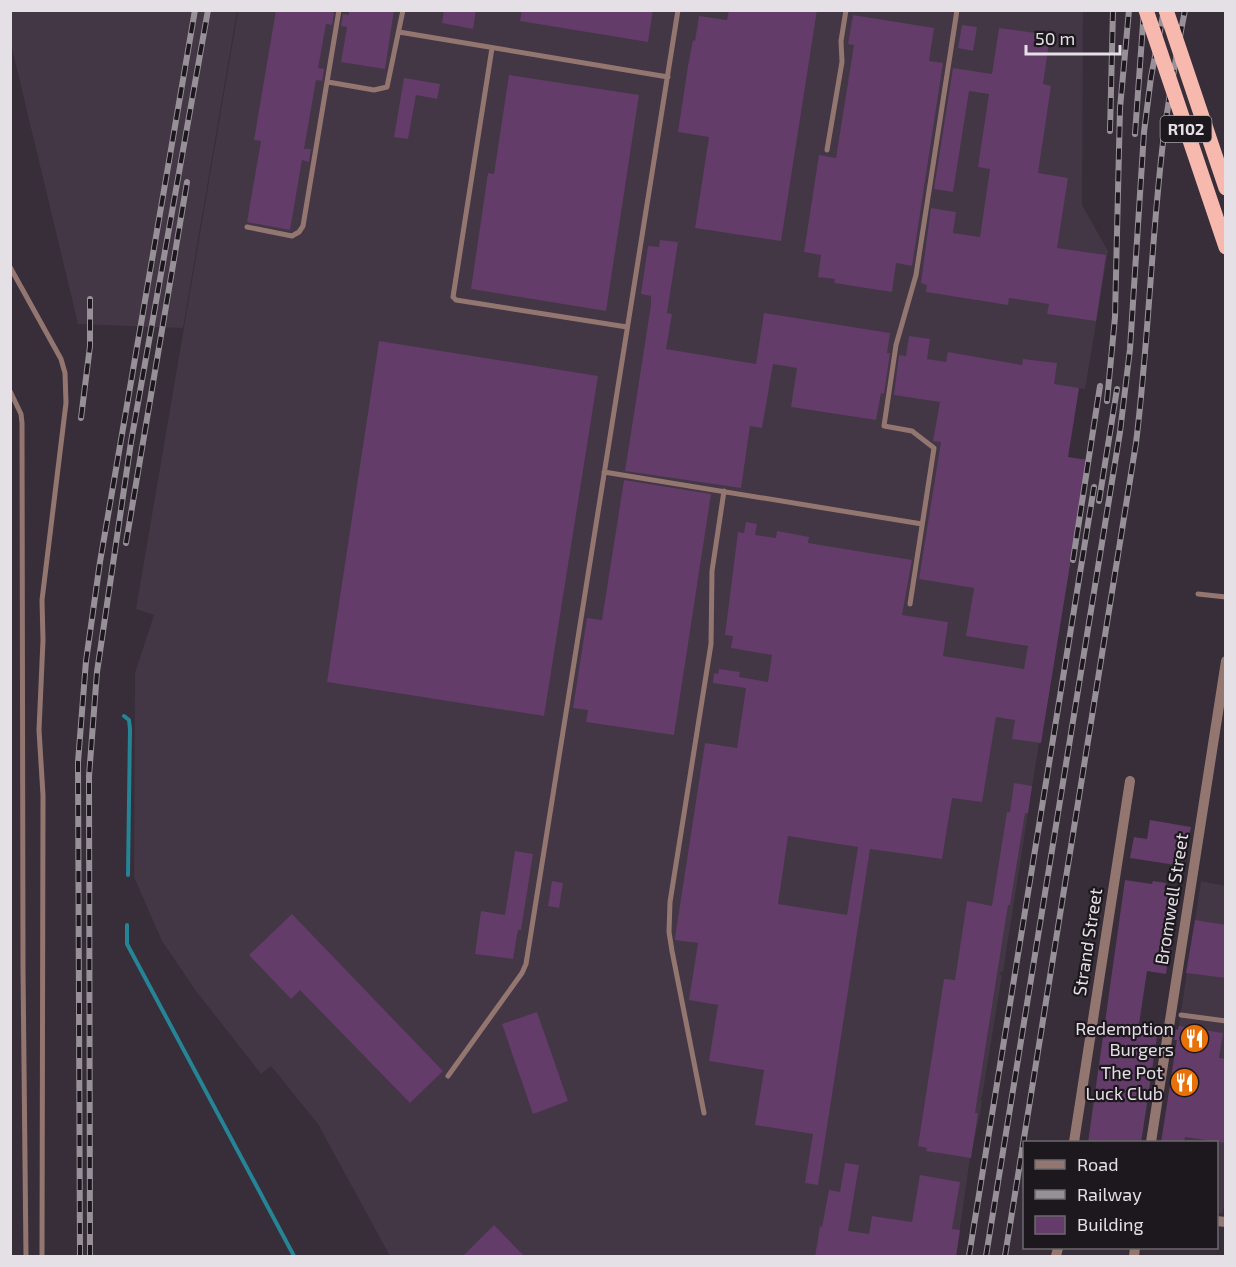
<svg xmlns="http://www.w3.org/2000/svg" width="1236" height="1267" viewBox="0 0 1236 1267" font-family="'Exo 2',sans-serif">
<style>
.built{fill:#433645}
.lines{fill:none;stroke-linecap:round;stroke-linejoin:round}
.stream{stroke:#258495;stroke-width:4}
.building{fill:#633c6a;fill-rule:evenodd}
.lane{stroke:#947670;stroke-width:5}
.street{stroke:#947670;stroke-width:10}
.rail-casing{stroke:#989099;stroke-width:6}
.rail{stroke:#1c181d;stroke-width:4;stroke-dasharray:11;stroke-linecap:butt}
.primary-bridge{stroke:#f7b9ad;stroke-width:15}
.labels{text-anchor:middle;stroke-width:4.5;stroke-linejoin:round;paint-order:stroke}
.shield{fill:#1c181d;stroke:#a9a3aa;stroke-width:1.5}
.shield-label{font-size:16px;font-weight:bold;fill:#e5dfe6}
.street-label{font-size:18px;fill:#e5dfe6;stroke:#1c181d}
.poi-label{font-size:18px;fill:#e5dfe6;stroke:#1c181d;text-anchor:end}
</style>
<rect width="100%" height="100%" fill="#372e39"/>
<path class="built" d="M10 11H237L183 328 78 324 11 44Z
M238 11H1083L1082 205 1108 251 1085 389 1079 388 1068 457 1087 460 1041 743H1039L1003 972H1000V975H1002L982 1097 980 1099 982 1100 980 1114 970 1158 956 1256H390L318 1124 271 1066 261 1074 196 991 162 941 134 877 135 673 154 615 136 609Z
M1201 881 1225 886 1226 1200 1222 1213H1217L1216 1142H1161Z"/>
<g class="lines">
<path class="stream" d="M124 716 129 720 130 729 128 875
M127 925V944L294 1256"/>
</g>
<path class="building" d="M276 10H328L334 13 332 25 326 24 318 68 324 69 322 81 316 80 304 149H311L309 162 302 160 290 230 247 222 261 141 254 140Z
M349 10H394L385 69 341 62 347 27 341 26 343 14 349 15Z
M444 10H476L473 29 442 23Z
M522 10H653L648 42 520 21Z
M729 10H817L781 241 695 228 709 137 678 132 688 66 693 40 695 41 699 16 727 20Z
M853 15 934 28 929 61 943 63 912 266 896 263 892 292 834 283 835 279 818 277 821 255 804 252 819 155 836 158 854 45 848 44Z
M962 25 977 27 973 51 958 48Z
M999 28 1050 35 1043 84 1051 86 1038 173 1068 178 1057 248 1106 255 1096 321 1047 314 1049 304 1009 298 1008 305 926 292 927 285 921 283 931 208 956 212 953 233 980 237 990 169 978 167 989 94 969 91 953 192 934 189 953 68 992 74Z
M509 75 639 95 606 311 471 289 488 173 494 174Z
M404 78 440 84 437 99 416 95 408 139 394 137Z
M660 240 678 242 667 313 672 314 666 349 756 364 764 313 890 333 887 353H890L884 394 881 393 876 420 791 407 797 368 773 364 762 428 750 426 741 488 625 471 651 305V296L641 294 648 246 659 247Z
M909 336 930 339 927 359 946 362 948 352 1022 365 1023 359 1057 363 1054 384 1079 388 1068 457 1087 460 1041 743 1012 739 1015 720 996 717 982 802 952 798 942 859 870 849 818 1185 805 1183 813 1134 755 1125 764 1070 709 1061 718 1005 689 1000 698 943 675 940V938L705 743 737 748 746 688 713 683 714 673 718 674 719 669 740 672 739 677 768 682 772 655 731 648 733 636 725 635 738 532 744 533 746 522 757 524 755 535 776 538 777 531 809 537 808 543 912 560 902 615 948 622 943 656 1024 669 1028 646 966 636 974 588 919 579 941 442 933 441 940 402 894 395 899 355 906 356ZM788 836 858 847 847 915 778 904Z
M379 341 598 376 544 716 327 682Z
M624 480 711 494 674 735 586 722 588 710 573 708 587 618 602 620Z
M1014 783 1032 786 1028 813H1025L1010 905H1008L975 1113H978L971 1158 926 1151 927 1148 918 1146 944 979 955 980 967 901 992 906 1007 812H1010Z
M1150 820 1191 827 1182 866 1130 858 1134 837 1147 839Z
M515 851 533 854 521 930H518L513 959 475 954 481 911 505 915Z
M1125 880 1152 884 1153 881 1166 883 1165 887 1178 889 1166 974 1147 971 1139 1024 1161 1027 1160 1038 1157 1037 1141 1143H1088Z
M552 881 563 883 559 908 548 906Z
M292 914 443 1071 410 1103 300 990 291 999 249 955Z
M1195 920 1226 925V978L1186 973Z
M537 1012 568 1101 533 1114 502 1024Z
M1179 1026 1223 1033 1219 1058 1226 1059V1143L1185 1137 1184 1143H1161L1177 1040H1174L1176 1029 1178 1030Z
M845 1163 859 1165 848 1231 869 1234 872 1216 912 1222 920 1175 960 1182 952 1229 960 1230 956 1257H815L820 1226 822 1227 829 1190 840 1192Z
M494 1225 525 1257H462Z"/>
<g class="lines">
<path class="lane" d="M399 32 668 77
M492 48 453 297 456 300 627 327
M328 82 374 90 387 87 403 10
M827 150 842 62 841 41 846 10
M247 227 292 236 299 232 303 226 339 10
M10 267 61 359 65 373 66 403 42 600 43 640 39 730 43 795 42 1256
M10 391 21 414 22 423 23 969 26 1256
M604 472 922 524
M1198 594 1226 597
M910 604 934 448 912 431 884 426 896 345 916 275 957 10
M1181 1015 1226 1021
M448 1076 522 973 526 964 678 10
M704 1113 672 951 669 932 670 902 711 644 712 571 724 491"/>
<path class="street" d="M1074 1142 1130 781
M1151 1142 1226 661
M1216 1221 1226 1222
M1056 1256 1058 1248
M1134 1256 1135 1248"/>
<defs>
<path id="rail" d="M1110 131 1113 10
M1135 134 1144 10
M1107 401 1115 317 1120 108 1129 10
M81 418 90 346V299
M1099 501 1117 389
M126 543 187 182
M1073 560 1100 386
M80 1256 78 762 86 661 100 562 195 10
M90 1256 89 776 97 672 131 442 208 10
M969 1256 1094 487
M986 1256 1120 432 1130 349 1144 132 1151 77 1164 10
M1005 1256 1136 443C1148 346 1151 248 1162 151 1167 104 1176 57 1185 10"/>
</defs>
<use href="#rail" class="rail-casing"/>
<use href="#rail" class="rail"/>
<path class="primary-bridge" d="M1146 10 1226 247
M1166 10 1226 188"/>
</g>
<defs>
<symbol id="restaurant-disc" viewBox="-11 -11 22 22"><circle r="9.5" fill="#e8710a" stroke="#1c181d"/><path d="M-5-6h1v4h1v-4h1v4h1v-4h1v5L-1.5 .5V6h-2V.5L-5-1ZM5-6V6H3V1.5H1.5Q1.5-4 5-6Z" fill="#fff"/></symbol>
</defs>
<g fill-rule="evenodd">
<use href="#restaurant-disc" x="1178" y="1022" width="33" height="33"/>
<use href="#restaurant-disc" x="1168" y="1066" width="33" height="33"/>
</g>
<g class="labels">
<rect class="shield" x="1160.5" y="116" width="51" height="26" rx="4.5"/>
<g class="shield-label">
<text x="1186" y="135">R102</text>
</g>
<g class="street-label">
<text transform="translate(1172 899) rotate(-81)" y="6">Bromwell Street</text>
<text transform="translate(1088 942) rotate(-81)" y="6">Strand Street</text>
</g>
<g class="poi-label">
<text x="1174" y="1035">Redemption<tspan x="1174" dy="21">Burgers</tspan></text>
<text x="1163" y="1079">The Pot<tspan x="1163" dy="21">Luck Club</tspan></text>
</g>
</g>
<rect width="1236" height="1267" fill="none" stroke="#e5dfe6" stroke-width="24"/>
<rect x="1023" y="1141" width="195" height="108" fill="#1c181d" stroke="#6c686d" stroke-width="1.5"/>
<rect x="1035" y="1160" width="30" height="9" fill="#947670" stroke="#6c686d" stroke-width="1.5"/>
<text x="1077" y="1171" font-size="18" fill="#e5dfe6">Road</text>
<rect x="1035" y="1190" width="30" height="9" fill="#989099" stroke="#6c686d" stroke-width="1.5"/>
<text x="1077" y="1201" font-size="18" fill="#e5dfe6">Railway</text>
<rect x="1035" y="1216" width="30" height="18" fill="#633c6a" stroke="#6c686d" stroke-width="1.5"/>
<text x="1077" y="1231" font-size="18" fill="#e5dfe6">Building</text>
<path d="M1026 45v9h94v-9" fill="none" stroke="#e5dfe6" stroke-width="3"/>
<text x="1035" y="45" font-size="18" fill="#e5dfe6" stroke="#1c181d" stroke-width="4.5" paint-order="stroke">50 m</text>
</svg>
